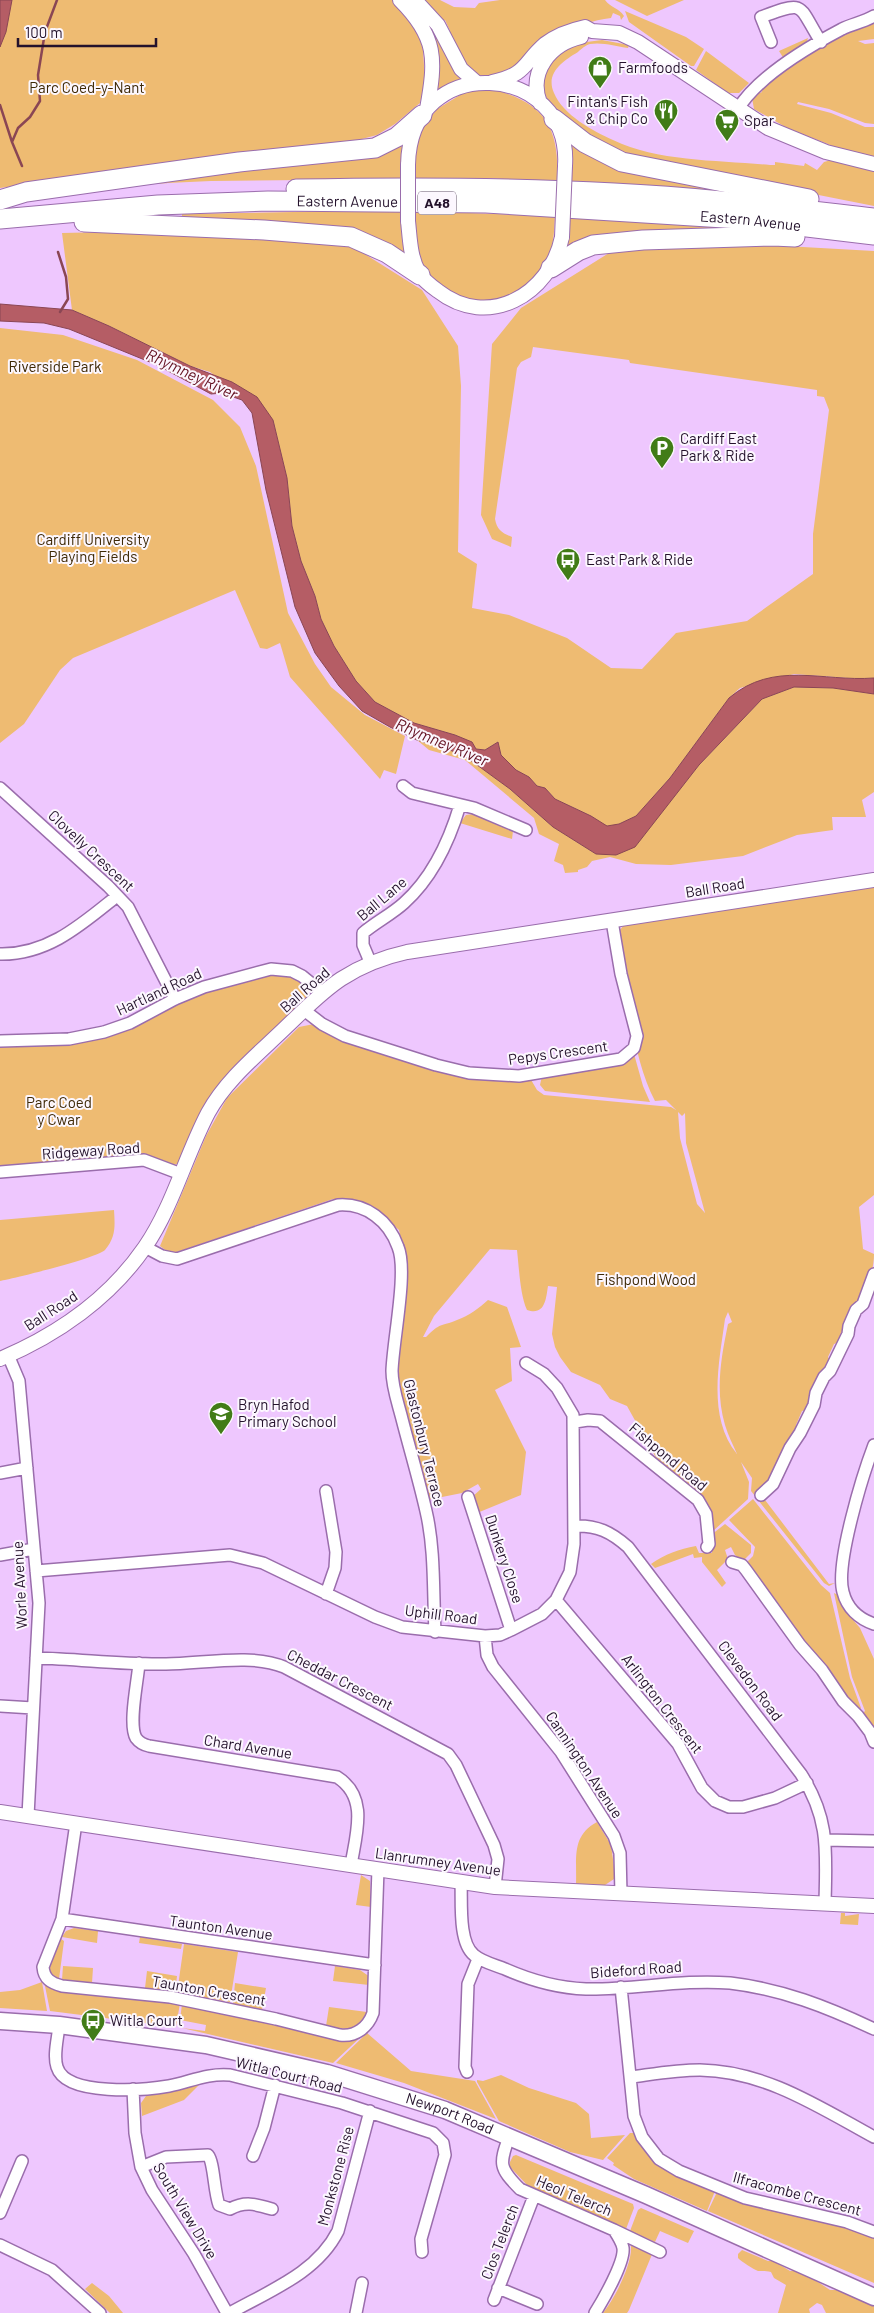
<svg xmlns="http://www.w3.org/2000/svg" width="874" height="2313" viewBox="0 0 874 2313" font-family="Barlow,sans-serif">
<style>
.green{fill:#eebb72;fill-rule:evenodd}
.water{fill:#b55d65;stroke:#8a4654}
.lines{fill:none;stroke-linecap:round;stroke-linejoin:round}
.stream{stroke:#8a4654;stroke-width:2.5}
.minor-casing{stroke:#9a6dac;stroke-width:14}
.tertiary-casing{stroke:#9a6dac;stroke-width:16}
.secondary-casing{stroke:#9a6dac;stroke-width:19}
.trunk-casing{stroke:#9a6dac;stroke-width:21}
.minor{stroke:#fff;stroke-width:11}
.tertiary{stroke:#fff;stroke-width:14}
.secondary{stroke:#fff;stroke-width:16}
.trunk{stroke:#fff;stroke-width:19}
.tertiary-bridge-casing{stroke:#9a6dac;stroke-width:16;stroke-linecap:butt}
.tertiary-bridge{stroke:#fff;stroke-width:14}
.labels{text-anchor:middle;stroke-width:4;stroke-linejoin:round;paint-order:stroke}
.shield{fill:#fcf7fe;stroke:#65576b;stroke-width:1}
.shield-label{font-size:14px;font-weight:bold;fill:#24122c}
.poi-label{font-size:15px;fill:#24122c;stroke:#fcf7fe;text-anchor:start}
.park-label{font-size:15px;fill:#3e2906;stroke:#fcf7fe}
.street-label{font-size:15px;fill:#24122c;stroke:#fcf7fe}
.water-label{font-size:16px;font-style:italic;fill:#631020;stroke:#fcf7fe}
</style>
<rect width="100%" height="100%" fill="#eec7fe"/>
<path class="green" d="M0 0H394L418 30 423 50 425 81 420 103 395 124 377 135 358 140 257 152 0 188Z
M423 0H440L454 7 475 8 479 3 500 0H605C611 8 619 8 624 16L621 20 620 16 613 13 611 18C602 19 593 21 585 24 556 36 498 96 468 69 463 65 461 55 458 48L456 49 448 35 450 31 445 20 442 21Z
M615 0H684L647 16Z
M625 11 686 37 704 49 694 66H691L629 22Z
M428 20 461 77 460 81 438 93 426 22Z
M874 20V39L858 41 865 44 874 43V124L865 123 829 109 798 102 797 104 831 113 865 127H874V159L843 153 828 144 789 129 754 109 752 98 758 91 761 93C771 65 847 34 874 20Z
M808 38 806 44 784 59 779 51Z
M602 40 629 45 628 48C616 46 602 42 590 44 586 45 581 49 578 52 563 61 545 73 554 93 563 115 593 131 613 140 659 162 719 160 770 165H775V162L804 166 805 163 817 170 824 162 831 160 874 170V206L621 156 565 119 549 103 543 91 542 77 557 54 579 43Z
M706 51 749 83 739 93H728L696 70Z
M492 89C546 103 560 128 557 183L488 178 415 179V150L422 128 437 109 465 92Z
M569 135 763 198 571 182 572 163Z
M404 140 401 179 211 181 146 184 264 168 353 160 384 153Z
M401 210 402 241 407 258 359 232 334 226 182 217V214Z
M415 211 555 216C554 231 554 248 547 261 521 312 445 315 421 260 414 245 414 228 415 211Z
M569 217 755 229 566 252Z
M152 231 326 241 352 246 422 290 458 346 461 386 458 552 477 564 472 608 509 615 567 638 611 668 642 669 676 633 747 621 813 574V534L829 410 824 397 817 396V390L630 363 629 360 533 347 531 357 521 362 517 368 495 519C497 530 502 533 512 537L511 547 492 539 481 515 492 344 521 308 617 248 767 245 874 251V678L861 679 794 674 740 688 729 698 670 778 636 816 619 824 607 827 591 816 555 799 545 788 537 786 529 777 516 770 501 755 498 742 485 750 476 749 471 742 455 735 414 723 375 702 356 681 334 646 321 619 315 596 301 561 292 526 287 478 273 420 210 372 190 366 109 326 72 310 62 233Z
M0 328 63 335 137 360 213 400 240 427 256 466 288 613 315 664 331 687 365 715 405 736 396 774 384 770 380 779 290 677 280 643 267 649 260 648 235 590 73 658 60 670 24 724 0 743Z
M794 687 833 688 874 694V792L862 800 866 817H832L833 830 797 835 743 856 671 865 636 864 610 857 592 861 587 867 578 870V872L565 873 563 865 554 861 559 844 539 834 534 818 465 760 429 750 417 740 462 754 510 789 553 827 596 854 673 797 699 765 762 699Z
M473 814 513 831 512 839 460 823 466 815Z
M874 885V1195L859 1207 863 1249 874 1254C874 1284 853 1308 840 1335L842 1339 840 1342 834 1344 828 1357 831 1362 830 1365 826 1366 808 1403 809 1407 807 1410 802 1411 796 1425 798 1429 770 1482 755 1496 751 1491 752 1478 741 1462 749 1482 748 1499 712 1532 708 1512 658 1463 654 1454 638 1436 637 1424 627 1406 610 1399 600 1385 571 1372 560 1357 555 1347 552 1334 557 1287 548 1286C546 1299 545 1316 527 1310 520 1295 519 1267 517 1250L490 1249 434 1316 423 1337H426C441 1322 440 1327 457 1320 469 1316 479 1308 488 1300L507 1307 521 1347 510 1348 512 1381 495 1390 526 1452 521 1495 477 1513 472 1497 481 1489 478 1484 462 1493 427 1500 395 1376 404 1255 399 1230 373 1208 353 1199H333L174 1253 168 1252 160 1246 206 1136 227 1098 299 1027 314 1024 424 1067 530 1078 537 1090 544 1095 671 1107 676 1110 666 1100 655 1101C631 1055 625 982 619 931L624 925ZM678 1112 682 1116 685 1113 686 1143 705 1213 697 1204 680 1138ZM728 1312 732 1322 728 1324C721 1358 715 1391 725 1425 728 1435 733 1445 737 1454 707 1417 719 1363 725 1319Z
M270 973C286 974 298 977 309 989L307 1001 251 1054 180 1163 171 1166 161 1163 0 1169V1044L70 1042 202 992Z
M634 1054 643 1086 650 1102 545 1091 540 1085 542 1076Z
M114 1210C115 1226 116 1237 105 1250 97 1258 16 1278 0 1281V1220Z
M762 1496 829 1584 835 1583 829 1586 824 1583 758 1500Z
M753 1499 821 1585 830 1593 850 1678 861 1708 858 1712 802 1643 746 1563 753 1556 755 1547 729 1520Z
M725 1524 751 1545V1553L743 1561 735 1555 731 1547 725 1550 728 1559 717 1570 726 1583 722 1587 702 1562V1557L694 1558 693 1554 655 1568 651 1564C665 1554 679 1549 696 1546L699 1553H712L711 1535Z
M834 1593 838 1595 842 1607 860 1628 874 1659V1733L861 1715 865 1711 852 1677Z
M597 1822 611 1845 615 1874 614 1879 605 1885 576 1884C577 1858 571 1836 597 1822Z
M361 1875 370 1881 371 1907 356 1905Z
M841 1913H845V1916L859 1914 858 1925 840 1924Z
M74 1928 98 1931 97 1943 62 1937 66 1931Z
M140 1937 182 1944 181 1949 139 1943Z
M61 1939 64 1941 59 1979 52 1976 49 1968Z
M184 1944 238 1952 230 2002 177 1993Z
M63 1966 93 1968 92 1983 62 1980Z
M335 1966 360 1970 370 1977 369 1985 333 1981Z
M147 1971 177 1976 175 1992 145 1988Z
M44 1981 180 2003 176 2027 50 2011Z
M42 1982 47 2011 0 2008V1992L20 1990Z
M235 1983 266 1988 262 2010 233 2004Z
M182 2004 278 2023 365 2033 333 2063 182 2028 205 2031 206 2025 180 2020Z
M329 2007 367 2012C356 2033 346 2030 326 2026Z
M367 2033 411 2071 475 2081 496 2119 404 2083 336 2063Z
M501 2075 529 2088 576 2103 589 2114 591 2138 625 2135 603 2160 570 2152 499 2121 477 2082V2080L483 2081Z
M200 2084 184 2100 142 2116 141 2103 146 2096Z
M630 2133H635L643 2146 715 2191 707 2211 634 2179 613 2165 614 2163 607 2158Z
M516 2155 633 2204 634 2208 626 2229 529 2187 510 2167V2162L513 2156Z
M717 2192 841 2224 874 2235V2283L708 2211Z
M641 2208 694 2231 688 2243 660 2231 655 2242 630 2231 638 2210Z
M630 2242 653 2252 629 2310 627 2313H603C614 2300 636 2258 630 2242Z
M742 2250 768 2261H774L790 2271 800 2270 830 2290H837L874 2303V2313H826L822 2305 817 2303 809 2309 810 2313H778L786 2285 774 2278 771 2272C767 2271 763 2271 758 2271 753 2269 742 2262 738 2258V2254Z
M92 2283 109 2296 123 2313H110L85 2289Z"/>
<path class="water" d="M0 0H12L6 32 0 47Z
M0 304 72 310 109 326 190 366 232 382 257 397 273 420 287 478 292 526 301 561 315 596 321 619 334 646 356 681 375 702 414 723 455 735 472 742 476 749 485 750 498 742 501 755 516 770 529 777 537 786 545 788 555 799 591 816 607 826 619 824 636 816 670 778 729 698C774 660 822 682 874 678V694L833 688 794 687 762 699 699 765 635 847 616 855 596 854 553 827 510 789 462 754 417 740 390 727 362 711 339 686 315 653 295 607 266 490 252 413 242 400 222 393 211 394 157 365 69 329 44 323 0 321Z"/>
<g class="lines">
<path class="stream" d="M0 105 12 142
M22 166 12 142 18 128 30 117 40 101 38 75 45 32 57 0
M58 252 66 277 68 299 60 312"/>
<defs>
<path id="minor" d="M771 42 761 17C807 0 797 4 821 42
M738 109C758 76 808 47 842 29 852 24 864 22 874 16
M403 786 412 793 474 808 526 830
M0 788 108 886 128 907 175 999
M0 954C48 955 82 924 117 896
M371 964 363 945V933C376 922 392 914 404 903 433 877 449 842 460 805
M304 1010 322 1024 345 1036 436 1065 469 1073 519 1076 621 1059 634 1048 637 1036 621 974 612 921
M0 1041 69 1039 104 1032 130 1023 175 999 204 987 271 969 292 971 302 976 323 993
M0 1172 144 1160 181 1174
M145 1247 162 1256 177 1259 338 1205C366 1203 389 1221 398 1247 408 1271 393 1340 392 1371 392 1387 398 1403 402 1419 410 1450 419 1480 426 1511 435 1549 433 1592 435 1632
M8 1355 19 1381 39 1603 28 1816
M575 1422 588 1420 600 1421 698 1500 706 1514 709 1544 707 1547
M874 1445C863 1474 835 1564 843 1592 847 1608 859 1619 874 1624
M0 1473 27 1468
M326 1491 336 1552 335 1568 326 1594
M761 1495 773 1484 790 1448 800 1433 814 1405 816 1393 824 1377 830 1371 848 1334 849 1326 856 1310 863 1304 874 1274
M468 1497 511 1630
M574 1526C597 1525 611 1532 628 1547L801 1774C830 1820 826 1851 825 1904
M0 1555 34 1549
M732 1562 742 1565 746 1570 800 1645 822 1670 843 1701 858 1716 870 1732 874 1742
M36 1571 230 1555 263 1563 375 1617 402 1627 485 1636 500 1635 511 1630 542 1614 556 1600 570 1572 574 1544 573 1415 557 1388 544 1374 526 1363
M556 1600 678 1744 702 1788 715 1801 729 1807H743L775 1798 807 1783
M485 1636 487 1655 493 1667 561 1752 614 1836 620 1853 621 1894
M36 1658C80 1659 123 1665 166 1664 202 1664 251 1653 284 1667L448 1754 456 1765 494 1845 498 1859 495 1887
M139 1663C138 1680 128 1724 136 1738 139 1742 144 1745 149 1746L337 1777C369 1797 356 1834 351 1865
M0 1706 33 1708
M76 1823 62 1919 43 1967C44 1979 51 1983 62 1986L170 1997 276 2019 340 2035C356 2037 368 2027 373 2013L378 1869
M825 1840 874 1841
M461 1882C462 1901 458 1942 474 1955 482 1962 495 1965 505 1969 530 1980 558 1988 586 1989 634 1990 681 1979 730 1983 782 1989 827 2007 874 2029
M62 1919 375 1965
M621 1987 634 2116 642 2137 659 2159 679 2171 745 2198 847 2222 874 2232
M59 2025C58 2038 53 2055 57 2067 66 2097 146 2090 169 2086 190 2082 207 2073 230 2075L342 2103 433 2133 443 2143 445 2155 421 2239 422 2252
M467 2072 465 2067 468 1984 478 1959
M631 2077C654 2074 676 2070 700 2070 765 2071 819 2107 874 2137
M133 2089 135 2133 141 2167 152 2190 194 2254 227 2313
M509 2137C499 2164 499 2168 520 2189L614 2230C618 2236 622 2242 623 2248 625 2262 603 2300 595 2313
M253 2156 264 2128 275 2085
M141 2167 166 2157 208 2155C214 2162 214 2192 219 2205L230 2209C245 2201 255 2204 272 2209
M0 2213 22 2161
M614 2230 660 2252
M0 2245 52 2270 100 2313
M498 2288 537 2304
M494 2300 534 2196
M230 2313C269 2291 317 2273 338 2231L370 2111
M356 2313 362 2283"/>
<path id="tertiary" d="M400 0C437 37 436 59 427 109
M415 0 438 25 461 69 477 83
M492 82C528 74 522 64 545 44 557 35 571 30 585 27L592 31 619 33 638 42 768 128 826 152 874 164
M540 103C528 72 550 44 581 37
M408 165C410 49 572 62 565 166
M408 221C410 239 410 257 419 273 423 280 431 286 438 291 488 330 550 295 562 237
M0 1359C57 1335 110 1298 145 1247 173 1206 185 1157 208 1113 226 1080 257 1055 284 1029 302 1012 320 993 341 979 361 966 384 957 407 952L874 880
M0 1812 495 1887 874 1906"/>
<g id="secondary">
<path id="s1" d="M0 2021 59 2025 206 2045 327 2073 445 2110 646 2195 874 2297"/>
</g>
<g id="trunk">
<path d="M554 119 585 143 622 162 809 199"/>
<path d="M296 189C402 187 508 187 614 193 701 197 787 208 874 218"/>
<path d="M0 200 26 192 146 175 239 162 375 148 397 137 422 115"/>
<path id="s2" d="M0 219 158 205 268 201 486 203 740 219 874 235"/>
<path d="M84 222 264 230 351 237 387 253 420 275"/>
<path d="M551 268 578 251 593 245 643 240 773 236 795 237"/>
</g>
</defs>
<use href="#minor" class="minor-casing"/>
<use href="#tertiary" class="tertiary-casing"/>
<use href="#secondary" class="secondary-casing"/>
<use href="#trunk" class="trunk-casing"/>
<use href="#minor" class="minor"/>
<use href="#tertiary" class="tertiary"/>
<use href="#secondary" class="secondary"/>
<use href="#trunk" class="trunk"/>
<defs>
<path id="tertiary-bridge" d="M408 165V221
M562 237 565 166"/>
</defs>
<use href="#tertiary-bridge" class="tertiary-bridge-casing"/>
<use href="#tertiary-bridge" class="tertiary-bridge"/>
</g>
<defs>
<symbol id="shop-pin" viewBox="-11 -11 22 30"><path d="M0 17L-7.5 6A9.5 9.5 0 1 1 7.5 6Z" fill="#417c17" stroke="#fcf7fe"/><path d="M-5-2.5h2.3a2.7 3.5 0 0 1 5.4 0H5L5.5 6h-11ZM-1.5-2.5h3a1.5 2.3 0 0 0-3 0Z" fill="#fff"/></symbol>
<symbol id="restaurant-pin" viewBox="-11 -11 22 30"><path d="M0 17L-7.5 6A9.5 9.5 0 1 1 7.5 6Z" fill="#417c17" stroke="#fcf7fe"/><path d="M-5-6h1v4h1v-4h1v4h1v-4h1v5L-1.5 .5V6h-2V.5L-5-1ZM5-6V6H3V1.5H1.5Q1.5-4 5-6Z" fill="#fff"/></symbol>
<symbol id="supermarket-pin" viewBox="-11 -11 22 30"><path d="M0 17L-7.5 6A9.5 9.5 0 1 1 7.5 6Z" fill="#417c17" stroke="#fcf7fe"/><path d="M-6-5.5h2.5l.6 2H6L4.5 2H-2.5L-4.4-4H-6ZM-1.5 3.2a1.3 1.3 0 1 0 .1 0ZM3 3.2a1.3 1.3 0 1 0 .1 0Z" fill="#fff"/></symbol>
<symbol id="parking-pin" viewBox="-11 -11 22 30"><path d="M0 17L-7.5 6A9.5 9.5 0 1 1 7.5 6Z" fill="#417c17" stroke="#fcf7fe"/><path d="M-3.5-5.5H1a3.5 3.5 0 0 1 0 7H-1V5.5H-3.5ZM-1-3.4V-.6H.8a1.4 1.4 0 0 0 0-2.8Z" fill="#fff"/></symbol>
<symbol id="bus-pin" viewBox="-11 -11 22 30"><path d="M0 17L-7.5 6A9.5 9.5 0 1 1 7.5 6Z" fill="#417c17" stroke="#fcf7fe"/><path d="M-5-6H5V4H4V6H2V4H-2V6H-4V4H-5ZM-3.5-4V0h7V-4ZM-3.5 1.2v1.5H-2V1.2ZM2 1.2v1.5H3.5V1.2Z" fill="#fff"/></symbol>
<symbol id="school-pin" viewBox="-11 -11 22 30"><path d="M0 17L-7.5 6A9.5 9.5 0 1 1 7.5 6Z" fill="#417c17" stroke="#fcf7fe"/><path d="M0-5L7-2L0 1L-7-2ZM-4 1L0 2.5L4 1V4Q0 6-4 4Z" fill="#fff"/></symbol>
</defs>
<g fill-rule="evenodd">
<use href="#shop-pin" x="586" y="54" width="28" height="38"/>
<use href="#restaurant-pin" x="652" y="97" width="28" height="38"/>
<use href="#supermarket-pin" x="713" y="107" width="28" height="38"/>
<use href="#parking-pin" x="648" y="434" width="28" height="38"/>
<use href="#bus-pin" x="554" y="546" width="28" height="38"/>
<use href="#school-pin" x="207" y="1400" width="28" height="38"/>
<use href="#bus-pin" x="79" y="2007" width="28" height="38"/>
</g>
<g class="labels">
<rect class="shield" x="418" y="191.5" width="38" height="23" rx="4"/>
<g class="shield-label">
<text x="437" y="208">A48</text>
</g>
<g class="poi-label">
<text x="618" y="73">Farmfoods</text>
<text x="648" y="107" text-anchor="end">Fintan's Fish<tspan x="648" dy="17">&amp; Chip Co</tspan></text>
<text x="744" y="126">Spar</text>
<text x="680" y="444">Cardiff East<tspan x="680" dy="17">Park &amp; Ride</tspan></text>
<text x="586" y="565">East Park &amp; Ride</text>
<text x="238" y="1410">Bryn Hafod<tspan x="238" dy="17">Primary School</tspan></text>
<text x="110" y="2026">Witla Court</text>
</g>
<g class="park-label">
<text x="87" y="93">Parc Coed-y-Nant</text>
<text x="55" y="372">Riverside Park</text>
<text x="93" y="545">Cardiff University<tspan x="93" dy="17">Playing Fields</tspan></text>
<text x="59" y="1108">Parc Coed<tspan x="59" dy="17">y Cwar</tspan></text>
<text x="646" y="1285">Fishpond Wood</text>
</g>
<g class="street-label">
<text dy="5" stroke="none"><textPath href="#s2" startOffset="348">Eastern Avenue</textPath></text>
<text dy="5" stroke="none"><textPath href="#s2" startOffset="752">Eastern Avenue</textPath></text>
<text transform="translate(91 851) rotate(43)" y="5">Clovelly Crescent</text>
<text transform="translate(715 888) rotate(-9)" y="5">Ball Road</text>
<text transform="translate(382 899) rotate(-40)" y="5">Ball Lane</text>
<text transform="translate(305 990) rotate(-41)" y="5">Ball Road</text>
<text transform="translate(159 992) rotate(-25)" y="5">Hartland Road</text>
<text transform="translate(558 1053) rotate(-8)" y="5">Pepys Crescent</text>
<text transform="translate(91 1151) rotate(-4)" y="5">Ridgeway Road</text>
<text transform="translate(51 1311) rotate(-33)" y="5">Ball Road</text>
<text transform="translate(424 1443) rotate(76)" y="5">Glastonbury Terrace</text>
<text transform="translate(668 1457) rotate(40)" y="5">Fishpond Road</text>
<text transform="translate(504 1559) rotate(72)" y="5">Dunkery Close</text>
<text transform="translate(20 1585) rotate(-93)" y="5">Worle Avenue</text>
<text transform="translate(441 1615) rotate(7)" y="5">Uphill Road</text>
<text transform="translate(340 1680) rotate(27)" y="5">Cheddar Crescent</text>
<text transform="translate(750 1681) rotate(53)" y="5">Clevedon Road</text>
<text transform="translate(662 1704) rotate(52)" y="5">Arlington Crescent</text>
<text transform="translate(248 1747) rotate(9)" y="5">Chard Avenue</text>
<text transform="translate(584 1765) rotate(56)" y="5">Cannington Avenue</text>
<text transform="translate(438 1862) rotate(8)" y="5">Llanrumney Avenue</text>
<text transform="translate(221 1928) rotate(8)" y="5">Taunton Avenue</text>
<text transform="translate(636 1970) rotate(-4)" y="5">Bideford Road</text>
<text transform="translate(209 1991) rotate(10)" y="5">Taunton Crescent</text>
<text transform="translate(289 2075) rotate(14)" y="5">Witla Court Road</text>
<text dy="5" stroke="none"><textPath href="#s1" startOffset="461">Newport Road</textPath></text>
<text transform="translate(336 2176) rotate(-75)" y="5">Monkstone Rise</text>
<text transform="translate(797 2194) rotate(15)" y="5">Ilfracombe Crescent</text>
<text transform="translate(574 2196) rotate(23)" y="5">Heol Telerch</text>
<text transform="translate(185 2211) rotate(59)" y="5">South View Drive</text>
<text transform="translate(500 2242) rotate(-69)" y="5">Clos Telerch</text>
</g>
<g class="water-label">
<text transform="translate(192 374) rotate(25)" y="6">Rhymney River</text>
<text transform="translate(442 742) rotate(23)" y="6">Rhymney River</text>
</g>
</g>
<path d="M18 38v8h138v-8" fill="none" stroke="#24122c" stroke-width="2.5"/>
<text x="25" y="38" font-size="15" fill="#24122c" stroke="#fcf7fe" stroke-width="4" paint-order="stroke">100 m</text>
</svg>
